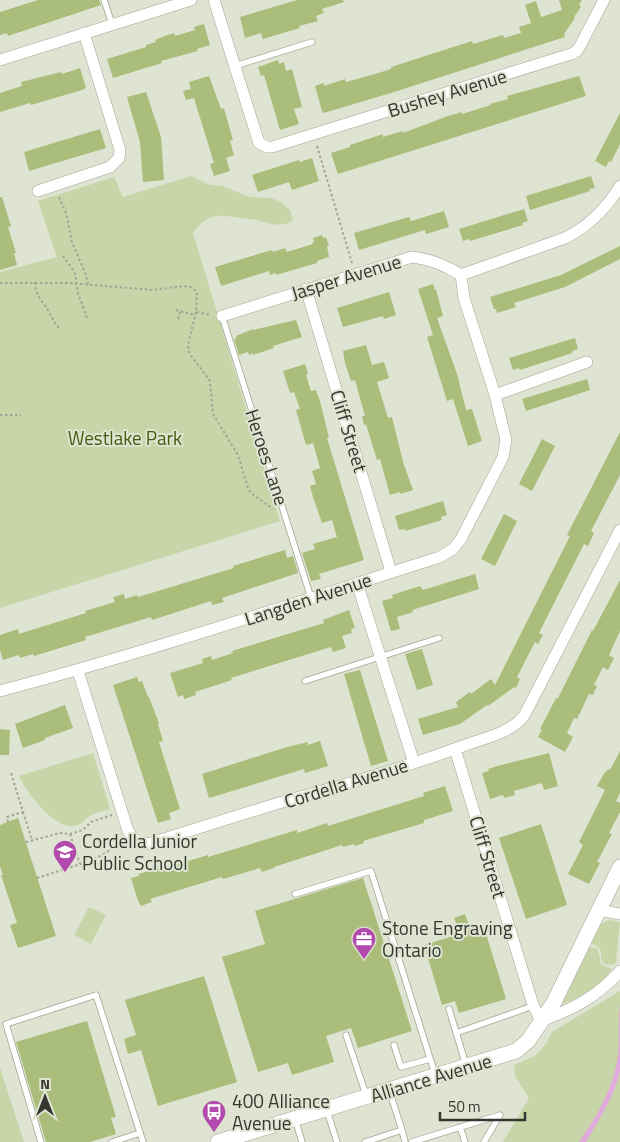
<svg xmlns="http://www.w3.org/2000/svg" width="620" height="1142" viewBox="0 0 620 1142" font-family="'Titillium Web',sans-serif">
<style>
.green{fill:#c7d5a8}
.water{fill:#e2aadc}
.building{fill:#aabd7b}
.lines{fill:none;stroke-linecap:round;stroke-linejoin:round}
.service-casing{stroke:#9fa593;stroke-width:7}
.minor-casing{stroke:#9fa593;stroke-width:12}
.tertiary-casing{stroke:#9fa593;stroke-width:16}
.path{stroke:#a1a596;stroke-width:2;stroke-dasharray:2.5 2.5;stroke-linecap:butt}
.service{stroke:#fff;stroke-width:5.5}
.minor{stroke:#fff;stroke-width:11}
.tertiary{stroke:#fff;stroke-width:15}
.labels{text-anchor:middle;stroke-width:4;stroke-linejoin:round;paint-order:stroke}
.street-label{font-size:19px;fill:#34362f;stroke:#dee4d1}
.park-label{font-size:19px;fill:#48590e;stroke:#dee4d1}
.poi-label{font-size:19px;fill:#34362f;stroke:#dee4d1;text-anchor:start}
</style>
<rect width="100%" height="100%" fill="#dee4d1"/>
<path class="green" d="M191 176 210 185 222 186 250 197 272 198 282 203 290 210 293 220C282 228 272 224 260 221 254 219 247 219 241 218 218 214 207 213 193 233L280 521 0 608V272L57 257 38 201 114 177 123 197Z
M93 753 110 809C104 811 97 812 91 815 86 818 82 824 75 826 55 831 26 791 19 776Z
M89 907 106 915 91 944 74 935Z
M610 920 620 922 616 963 610 965 604 964C597 954 607 950 591 943 596 934 598 922 610 920Z
M589 947 598 949 601 965 612 969 598 986 564 1004 563 1003Z
M620 991V1142H503L529 1098 515 1076 514 1065 535 1056 545 1045 552 1032Z
M0 1068 24 1142H0Z"/>
<path class="water" d="M620 1005V1071C614 1098 599 1119 586 1142H579C598 1115 614 1087 618 1055 620 1038 618 1021 620 1005Z"/>
<path class="building" d="M38 0H99L101 5 8 36 7 33 0 35V12Z
M297 0H343L344 2 322 9 324 13 316 16 318 21 299 26 300 28 263 39 261 33 245 38 240 17Z
M559 0H582L579 5 581 7 574 17 575 18 564 34 565 37 394 92 324 113 322 111 315 86 324 83V86L345 79 346 82 375 74 391 69V67L472 41 473 44 503 35 504 38 521 33 519 27 531 23 525 5 536 1 541 17 562 10Z
M204 24 210 45 197 49 198 51 161 61 162 63 113 78 107 59 146 47V45L156 42 155 40 165 36 174 33 175 36 195 30 194 27Z
M278 60 279 64 284 62 286 71 292 69 302 107 294 109 299 124 280 130 264 75 261 76 258 67Z
M80 68 86 88 82 90 31 105 30 103 0 112V93L22 86 21 82 61 72 62 74Z
M209 76 221 109 224 108 233 140 230 141 234 155 226 158 230 171 214 176 210 164 214 163 194 98 186 100 183 91 191 89 189 82Z
M579 76 586 96 338 174 331 153 350 147V145L383 134V137L403 131V133L448 116 462 112V114L491 105 490 104 508 99 507 96Z
M146 92 161 137 164 180 143 182 140 142 127 97Z
M620 113V144L611 162 609 161 606 167 595 161Z
M100 129 106 148 29 171 24 152Z
M312 158 319 181 292 190 289 182 258 192 252 175 299 160 300 162Z
M591 176 595 188 589 189 590 191 530 210 526 196Z
M0 197H2L11 226 8 227 16 253H14L17 265 0 270Z
M524 209 528 221 522 223 523 225 470 241 469 239 463 241 459 229Z
M444 211 449 227 426 234 425 230 359 250 354 233 409 217 411 221Z
M322 235 323 238 326 237 329 246H327L329 257 317 261V263L276 275V273L270 275 269 271 221 286 215 267 272 250 273 252 285 248 287 252 313 244 312 242H314L313 238Z
M620 246V259L565 287 514 303 516 307 497 313 496 309H494L490 297 561 275Z
M433 284 435 290 436 289 443 316 437 318 457 374 466 410 472 409 482 441 468 446 453 399 447 401 427 337 433 335 418 289Z
M389 292 396 315 384 319 383 316 343 327 337 308Z
M296 320 302 337 273 346 274 348 253 355V353L249 355 248 352 239 355 234 339 237 338 236 336 253 329V330Z
M575 338 578 349 572 351V353L520 370 519 368 513 370 509 358Z
M366 345 372 365 384 362 389 378 377 382 388 418 392 417 403 462 413 490 400 494V492L390 495 380 459 377 460 366 424 364 425 362 416H365L355 380 351 381 345 363 343 351Z
M305 364 308 374 306 375 311 391 316 390 320 401 329 438H327L364 560 319 574 321 579 311 581 302 553 315 549 313 544 337 537 332 520 322 523 313 497 310 486 316 484 312 471 320 468 313 443 306 445 296 410 300 409 294 392 290 393 283 371Z
M587 379 590 390 526 411 522 399Z
M620 432V475L591 531 594 533 588 546 584 544 544 623 539 633 543 635 538 644 535 642 517 677 520 679 516 688 514 687 488 706 487 705 460 724 423 735 418 719 458 707 456 702 470 692 471 694 491 679 495 685 570 536 567 535Z
M542 439 555 446 532 491 519 484Z
M443 501 447 515 441 517 442 520 405 531V529L399 530 395 516Z
M504 514 517 521 495 566 481 559Z
M285 550 287 558 293 556 298 573 222 598 224 602 212 605 211 601 152 620 151 617 85 637 86 640 34 656 33 654 20 658 19 655 3 660 0 650V635L18 629 19 634 86 613 85 611 115 602 113 597 124 594 125 599 137 595 138 597 234 568 233 566Z
M475 574 479 589 412 610 413 612 397 617 400 629 391 631 382 601 393 598 392 595 420 586 423 590Z
M620 580V631L609 655 614 658 608 670 603 667 594 685 597 686 593 695 589 694 577 719 574 718 567 733 573 737 565 752 538 737 542 730 540 729 556 698H558L592 630 593 631Z
M349 610 355 628 351 629 352 633 342 636 346 648 333 652 331 647 231 678 232 680 195 692 196 695 184 699 183 695 178 697 170 673 203 663 202 659 211 656 212 660 233 653 232 651 324 623 323 620Z
M422 649 433 685 417 690 405 654Z
M360 670 388 761 371 766 344 674Z
M137 677 139 682 142 681 148 697H149L159 723 158 724 163 741 159 742 180 809 169 813 171 819 158 823 113 685Z
M65 705 73 728 45 738V740L23 748 15 724Z
M0 729 10 730 9 755H0Z
M320 741 328 766 305 773 304 769 209 798 202 774 287 747 308 742V745Z
M620 751V793L616 801 620 803V812L609 833 612 834 597 862 600 863 589 884 568 874 583 845 579 842 605 790 597 786 605 772H606L608 769 610 770Z
M549 753 558 786 544 790 542 783 514 791 515 795 504 798 503 795 490 799 482 773 489 771 488 769 501 765Z
M445 786 453 811 424 820V823L363 841 364 843 355 846 354 844 343 847 342 845 274 867V868L262 872 260 868 223 879 222 877 150 899 152 902 141 906 138 901 131 878 139 876V874L161 867 162 869 208 855V857L297 830V833L327 823 328 826 424 796 423 793Z
M18 818 56 936 18 948 10 925 17 923 1 875H3L0 866V825Z
M541 824 567 905 526 919 499 838Z
M363 878 412 1031 358 1048 351 1028 326 1036 334 1062 292 1075 288 1063 258 1072 222 957 265 944 255 911Z
M465 914 471 931 484 927 506 999 459 1013 455 1001 442 1005 424 945 460 934 454 918Z
M204 976 237 1082 158 1106 141 1050 128 1054 124 1039 136 1035 125 1000Z
M87 1021 116 1117 111 1118 116 1134 90 1142H46L16 1042Z"/>
<g class="lines">
<defs>
<path id="service" d="M104 0 112 24
M235 66 312 42
M222 316 311 598
M305 681 439 638
M295 894 371 871 435 1074
M449 1009 466 1065
M456 1033 533 1006
M346 1035 366 1095
M394 1045 401 1067 430 1059
M327 1111 337 1142
M295 1119 302 1142
M460 1127 465 1142
M402 1130 405 1142
M41 1142 6 1024 96 995 143 1142
M112 1142 140 1133
M365 1142 402 1130 389 1090
M412 1142 500 1115 484 1142"/>
<path id="minor" d="M214 0 259 143 267 147H272L571 54 577 51 580 46 604 0
M0 60 191 0
M38 191 110 167 119 158 120 150 84 33
M461 275 565 238C589 226 606 209 620 186
M306 289 391 572
M222 316 412 257C431 259 445 265 461 275
M495 395 587 362
M357 583 414 763
M78 671 128 831C136 841 137 845 151 843 199 828 248 812 296 798 353 783 408 766 463 746 484 738 509 734 524 716L620 530
M0 691C148 652 294 603 440 557L453 549 461 539 503 457 506 440 495 395 464 298 461 275
M455 749 533 1005 541 1021C573 1009 597 997 620 971
M599 910 620 914"/>
<path id="tertiary" d="M218 1142 516 1051 528 1041 553 1004 620 867"/>
</defs>
<use href="#service" class="service-casing"/>
<use href="#minor" class="minor-casing"/>
<use href="#tertiary" class="tertiary-casing"/>
<path class="path" d="M317 146 352 263
M59 197 66 213 72 242 86 275 88 284
M63 256 75 273 78 293 87 318
M35 282C35 293 40 299 46 307 51 314 53 322 59 328
M0 283H69L153 290 183 286 191 287 197 292 196 312 211 315
M176 310 195 315
M196 312 188 345 189 353 210 381 213 414 238 455 248 488 251 493 273 509
M178 319 180 311
M0 415H21
M23 812 32 840
M8 822 7 817 23 812 11 773
M70 834 80 864
M26 842 60 833 70 834 83 830 91 822 112 815
M37 878 93 860 122 843"/>
<use href="#service" class="service"/>
<use href="#minor" class="minor"/>
<use href="#tertiary" class="tertiary"/>
</g>
<defs>
<symbol id="school-pin" viewBox="-11 -11 22 30"><path d="M0 17L-7.5 6A9.5 9.5 0 1 1 7.5 6Z" fill="#b249ac" stroke="#dee4d1"/><path d="M0-5L7-2L0 1L-7-2ZM-4 1L0 2.5L4 1V4Q0 6-4 4Z" fill="#fff"/></symbol>
<symbol id="office-pin" viewBox="-11 -11 22 30"><path d="M0 17L-7.5 6A9.5 9.5 0 1 1 7.5 6Z" fill="#b249ac" stroke="#dee4d1"/><path d="M-6-3h4V-5.5h4V-3h4V5H-6ZM-1-4.5V-3h2v-1.5ZM-6 0V1H6V0Z" fill="#fff"/></symbol>
<symbol id="bus-pin" viewBox="-11 -11 22 30"><path d="M0 17L-7.5 6A9.5 9.5 0 1 1 7.5 6Z" fill="#b249ac" stroke="#dee4d1"/><path d="M-5-6H5V4H4V6H2V4H-2V6H-4V4H-5ZM-3.5-4V0h7V-4ZM-3.5 1.2v1.5H-2V1.2ZM2 1.2v1.5H3.5V1.2Z" fill="#fff"/></symbol>
</defs>
<g fill-rule="evenodd">
<use href="#school-pin" x="51" y="838" width="28" height="38"/>
<use href="#office-pin" x="350" y="925" width="28" height="38"/>
<use href="#bus-pin" x="200" y="1098" width="28" height="38"/>
</g>
<g class="labels">
<g class="street-label">
<text transform="translate(447 93) rotate(-17)" y="7">Bushey Avenue</text>
<text transform="translate(346 277) rotate(-17)" y="7">Jasper Avenue</text>
<text transform="translate(349 431) rotate(73)" y="7">Cliff Street</text>
<text transform="translate(267 457) rotate(72)" y="7">Heroes Lane</text>
<text transform="translate(308 599) rotate(-18)" y="7">Langden Avenue</text>
<text transform="translate(346 783) rotate(-17)" y="7">Cordella Avenue</text>
<text transform="translate(488 857) rotate(73)" y="7">Cliff Street</text>
<text transform="translate(431 1078) rotate(-17)" y="7">Alliance Avenue</text>
</g>
<g class="park-label">
<text x="125" y="445">Westlake Park</text>
</g>
<g class="poi-label">
<text x="82" y="848">Cordella Junior<tspan x="82" dy="22">Public School</tspan></text>
<text x="382" y="935">Stone Engraving<tspan x="382" dy="22">Ontario</tspan></text>
<text x="232" y="1108">400 Alliance<tspan x="232" dy="22">Avenue</tspan></text>
</g>
</g>
<g transform="translate(45 1097)" stroke="#dee4d1" stroke-width="4" paint-order="stroke">
<path d="M0-4L9 19L0 12L-9 19Z" fill="#34362f"/>
<text y="-8" font-size="14" font-weight="bold" text-anchor="middle" fill="#34362f">N</text>
</g>
<path d="M440 1112v8h85v-8" fill="none" stroke="#34362f" stroke-width="2.5"/>
<text x="448" y="1112" font-size="15" fill="#34362f" stroke="#dee4d1" stroke-width="4" paint-order="stroke">50 m</text>
</svg>
